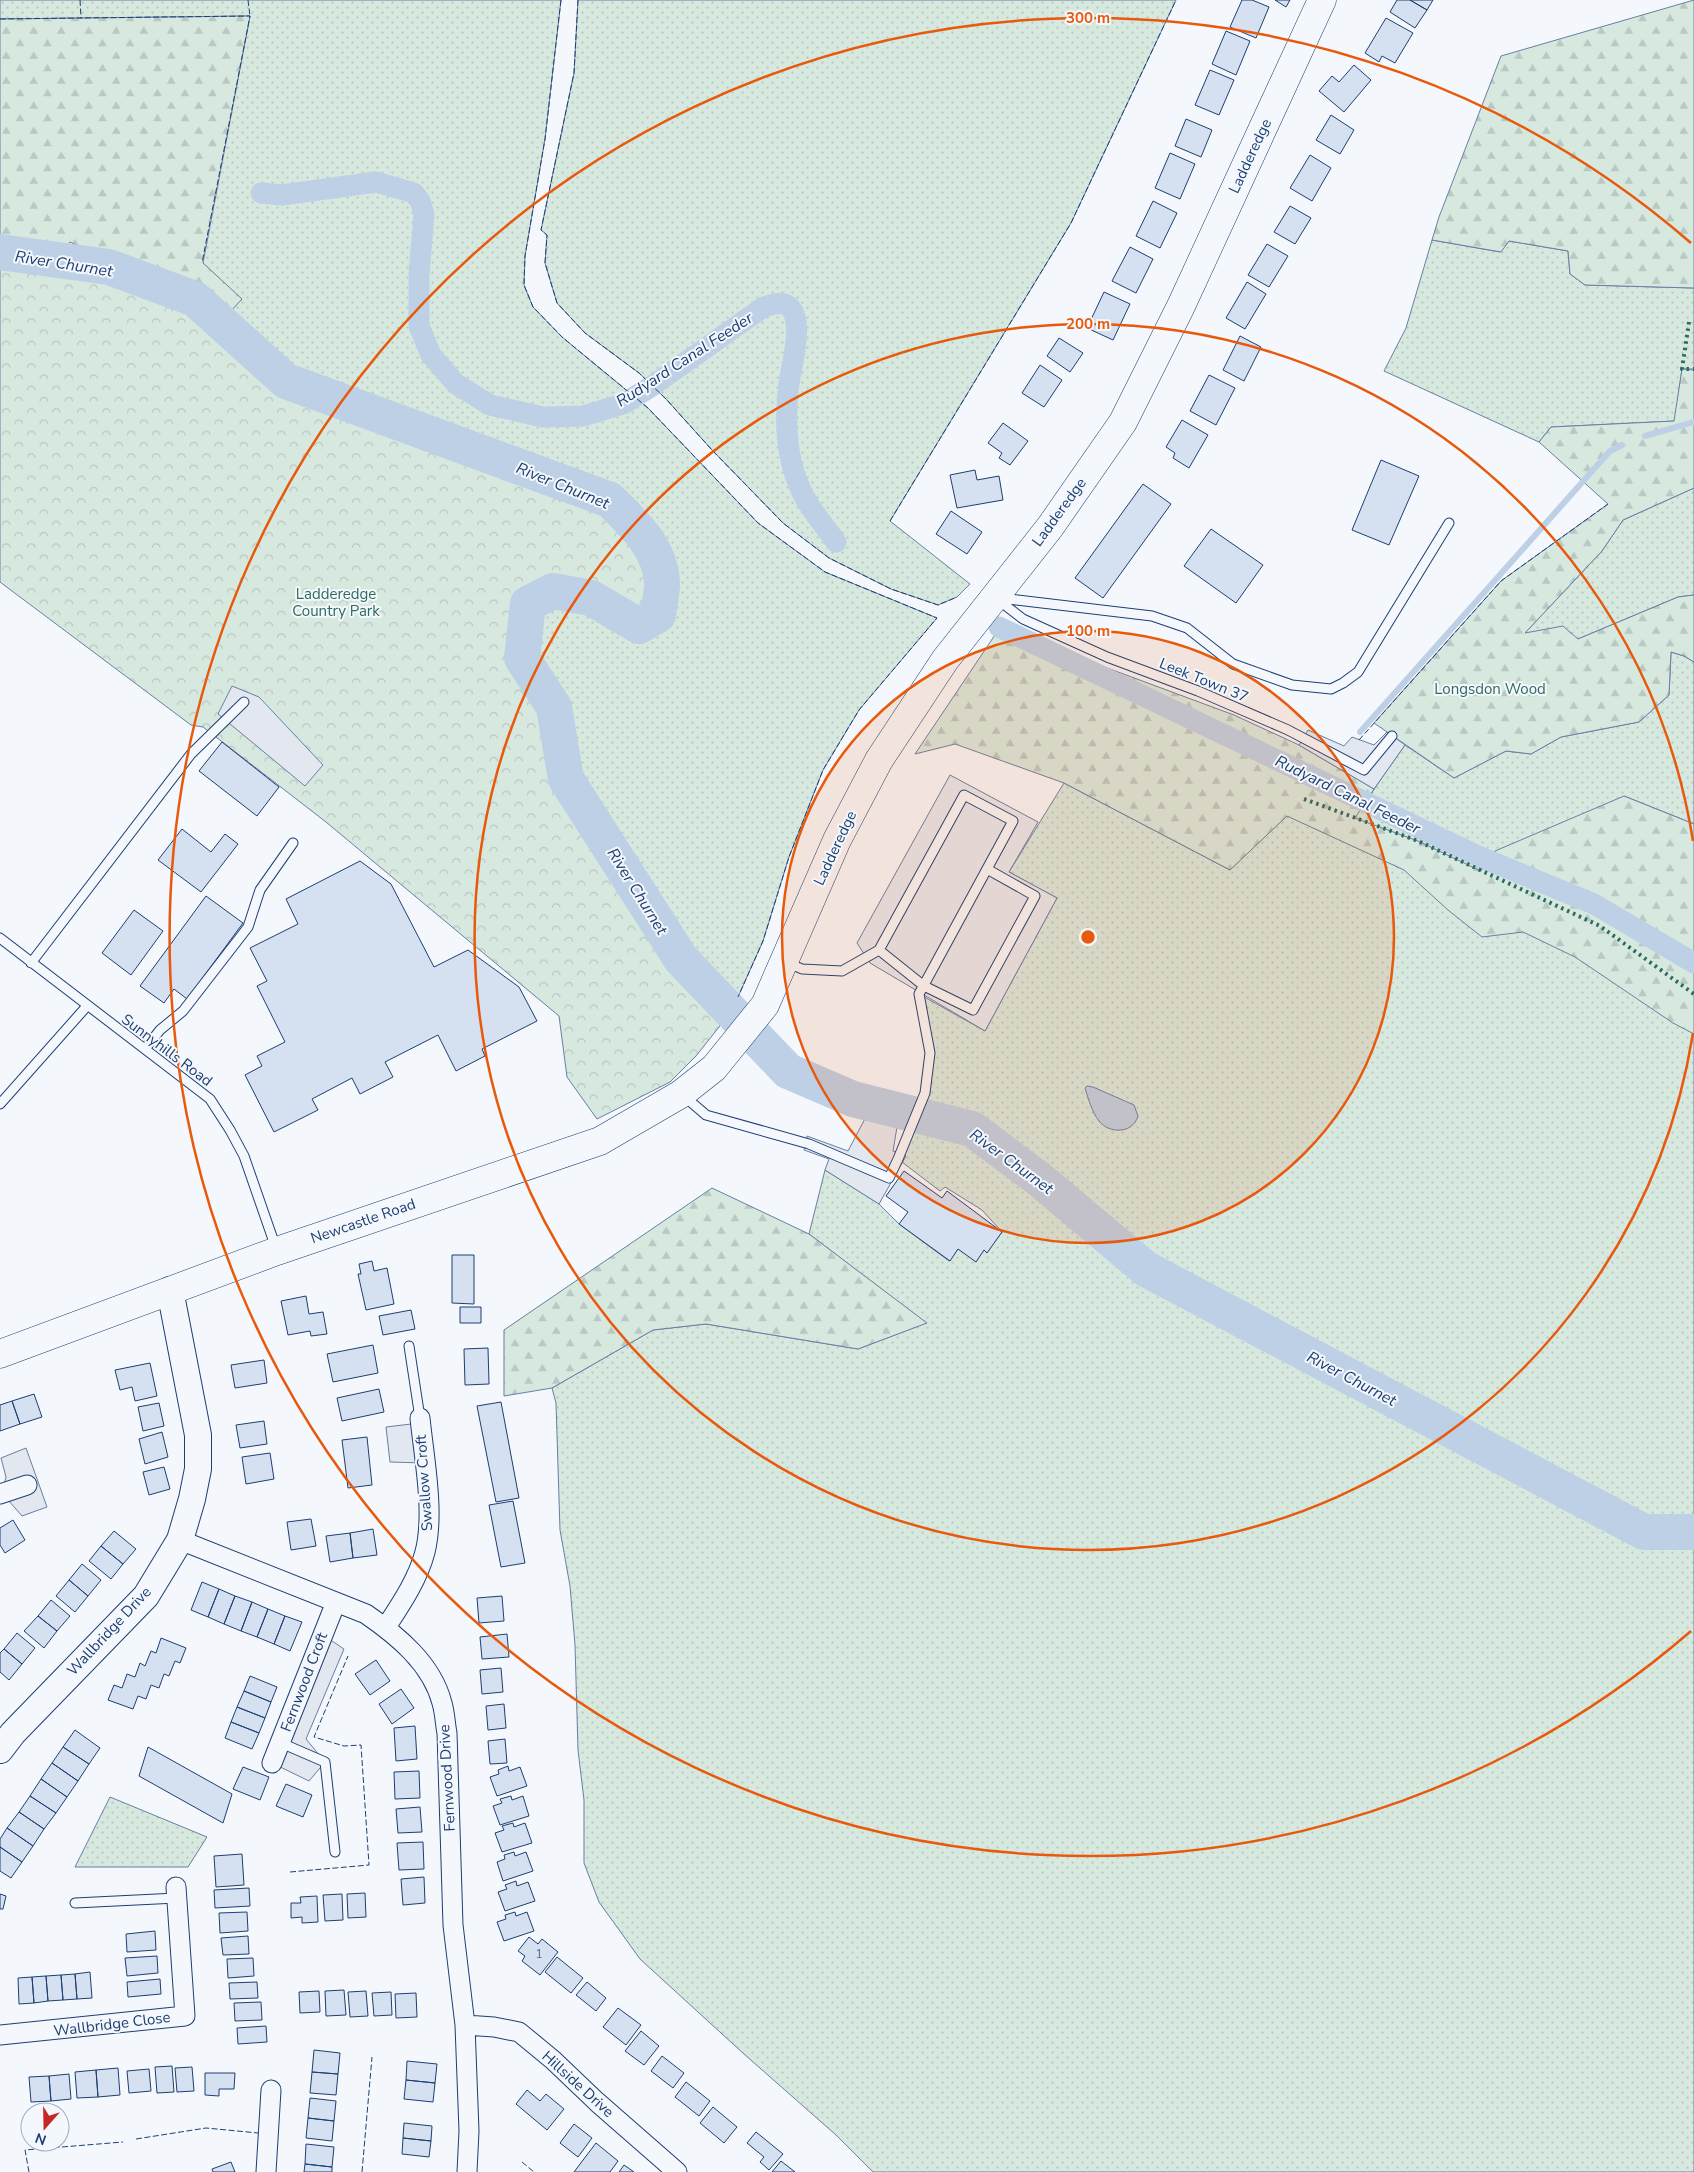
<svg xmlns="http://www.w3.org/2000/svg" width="1694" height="2172" viewBox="0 0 1694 2172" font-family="'Nunito Sans',sans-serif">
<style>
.grass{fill:url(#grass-dots);stroke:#687fa3}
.forest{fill:url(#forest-firs);stroke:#687fa3}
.park{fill:url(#park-crowns);stroke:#687fa3}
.parking{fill:#e3e8f0;stroke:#687fa3}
.water{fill:#bed0e5;stroke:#687fa3}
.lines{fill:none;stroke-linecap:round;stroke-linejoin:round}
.stream{stroke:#bed0e5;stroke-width:6}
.canal{stroke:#bed0e5;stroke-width:21}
.river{stroke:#bed0e5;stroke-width:36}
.building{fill:#d5e0f0;stroke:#1d3f73}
.lane-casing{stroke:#1d3f73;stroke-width:11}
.street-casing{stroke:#1d3f73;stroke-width:21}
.secondary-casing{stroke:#1d3f73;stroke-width:28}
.highway-casing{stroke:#1d3f73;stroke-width:29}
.lane{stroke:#f4f7fb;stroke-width:9}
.street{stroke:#f4f7fb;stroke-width:19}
.secondary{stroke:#f4f7fb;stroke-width:26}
.highway{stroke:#f4f7fb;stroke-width:28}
.hedge{stroke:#2c6c60;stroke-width:4;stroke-dasharray:2.5 4;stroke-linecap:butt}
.fence{stroke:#1d3f73;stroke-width:1;stroke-dasharray:6 2.5;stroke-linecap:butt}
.ring{fill:none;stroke:#e8590c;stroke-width:2.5}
.labels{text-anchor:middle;stroke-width:4;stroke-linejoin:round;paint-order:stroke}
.number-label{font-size:12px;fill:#4b6792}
.street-label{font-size:15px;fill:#1d3f73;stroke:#f4f7fb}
.park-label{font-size:15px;fill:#2c6c60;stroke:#f4f7fb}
.water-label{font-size:16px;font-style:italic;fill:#1d3f73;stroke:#f4f7fb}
.centre{fill:#e8590c;stroke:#f4f7fb;stroke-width:2.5}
.ring-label{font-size:15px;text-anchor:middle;font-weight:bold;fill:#e8590c;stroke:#f4f7fb;stroke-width:4;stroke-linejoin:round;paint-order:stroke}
</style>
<defs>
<pattern id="grass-dots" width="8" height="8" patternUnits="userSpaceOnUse" patternTransform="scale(1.25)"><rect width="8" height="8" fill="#d7e8df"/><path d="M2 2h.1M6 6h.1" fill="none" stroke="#b8c8c3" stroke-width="1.8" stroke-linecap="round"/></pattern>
<pattern id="forest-firs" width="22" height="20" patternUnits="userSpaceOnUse" patternTransform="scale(1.25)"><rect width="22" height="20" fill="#d7e8df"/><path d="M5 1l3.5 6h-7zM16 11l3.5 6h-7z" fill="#b8c8c3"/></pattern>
<pattern id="park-crowns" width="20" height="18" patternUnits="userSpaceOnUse" patternTransform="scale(1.25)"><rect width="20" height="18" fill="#d7e8df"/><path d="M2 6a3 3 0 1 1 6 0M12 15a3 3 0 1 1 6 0" fill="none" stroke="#b8c8c3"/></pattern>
</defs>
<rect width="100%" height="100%" fill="#f4f7fb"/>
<path class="grass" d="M0 0H561L545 139 525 256 524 285 533 307 562 337 648 408 758 523 825 572 937 618 859 710 823 770 789 857 763 941 738 997 723 1022 671 967 559 784 106 274 117 279 242 300 202 263 250 16 0 19Z
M578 0H1176L1071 223 890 521 970 584 957 597 938 605 891 589 829 558 783 523 712 450 666 399 639 373 585 333 557 303 545 263 547 235 541 230 574 73Z
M1432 240 1500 252 1509 241 1568 251 1570 274 1585 285 1694 288V369H1682L1675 421 1551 427 1539 442 1384 371 1406 328Z
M1694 488V595L1678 597 1578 639 1524 634 1602 551 1623 520Z
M1671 652 1684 656 1694 662V824L1624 796 1694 994V2172H873L836 2135 744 2054 640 1959 599 1902 584 1863V1800L578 1750 575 1645 570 1586 560 1530 556 1403 552 1388 653 1330 706 1324 858 1349 926 1323 809 1234 825 1170 879 1204 899 1224 949 1261 958 1249 984 1250 987 1252 1002 1232 982 1210 945 1187 940 1191 898 1159 925 1093 930 1053 919 994 985 1031 1057 898 1009 872 1064 783 1230 870 1304 799 1354 818 1405 745 1454 778 1506 751 1531 754 1561 737 1639 722 1669 695Z
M110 1797 207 1837 188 1867H75Z"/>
<path class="forest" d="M1694 0V288L1585 285 1570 274 1568 251 1509 241 1501 252 1432 240 1439 217 1501 56Z
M250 16 203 263 242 299 204 340 136 311 108 261 70 242 60 253 64 292 0 341V19Z
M1682 369 1694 370V488L1623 520 1602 551 1525 633 1563 626 1578 639 1678 597 1694 595V662L1684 656 1671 652 1669 695 1639 722 1561 737 1531 754 1506 751 1454 778 1374 723 1501 581 1608 504 1539 442 1551 427 1674 421Z
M1003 623 1075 656 1234 715 1299 745 1374 789 1355 818 1418 841 1481 871 1495 851 1624 796 1694 824V1034L1673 1023 1575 957 1523 932 1482 937 1448 910 1404 870 1287 816 1230 870 1064 783 955 744 915 754Z
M712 1188 809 1234 927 1323 858 1349 706 1324 653 1330 552 1388 504 1396V1330Z"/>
<path class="park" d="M0 258 106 274 191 307 280 389 601 509C640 543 656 554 652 610L639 617 594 589 549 582 517 600 512 662 546 713 558 782 671 967 723 1022 696 1056 670 1082 597 1119 567 1077 559 1016 326 822 203 727 191 725 0 582Z"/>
<path class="parking" d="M232 686 259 697 323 765 305 786 218 714Z
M1308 730 1344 746 1352 737 1374 745 1387 732 1405 745 1374 789 1299 745Z
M950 775 1038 822 1009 872 1057 898 985 1031 870 963 857 943Z
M869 1111 898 1121 893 1151 906 1156 879 1204 825 1170 829 1159 804 1150 807 1136 848 1151Z
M411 1424 424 1463 390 1462 386 1427Z
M26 1448 47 1507 22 1516 2 1493 6 1477 1 1458Z
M323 1635 344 1649 306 1739 325 1762 309 1781 272 1763Z"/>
<path class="water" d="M1087 1086 1093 1087 1134 1105 1138 1116C1133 1134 1109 1134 1099 1121 1092 1112 1088 1098 1085 1088Z"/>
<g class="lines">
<path class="stream" d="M1645 436 1694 422
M1360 732 1610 451 1622 445"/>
<path class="canal" d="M261 193 282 195 376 182 414 193 420 201 424 214 419 274V326L431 355 456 384 490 405 543 417 583 416 623 404 652 386 762 308C774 303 788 299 794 314 801 332 792 364 789 383 784 421 786 463 805 498 813 513 826 527 836 542
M999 627 1478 856 1594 904 1694 963"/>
<path class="river" d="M0 252 109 267 195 299 286 381 610 500C634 524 661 548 662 584 662 594 659 605 658 615L639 626 591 598 553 591 528 604 522 658 554 707 566 779 681 959 788 1071 853 1099 972 1129 1039 1179 1146 1269 1644 1532H1694"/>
</g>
<path class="building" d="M1242 0H1252L1269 7 1256 38 1230 27Z
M1275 0H1290L1286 7Z
M1397 0H1410L1427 10 1415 28 1390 12Z
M1410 0H1433L1427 10Z
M1386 18 1413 33 1395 63 1382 56 1379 62 1365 53Z
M1226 31 1250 41 1236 75 1212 64Z
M1354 65 1371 80 1344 112 1319 91 1332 76 1339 82Z
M1210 70 1234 80 1219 115 1195 105Z
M1331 115 1354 130 1340 154 1316 140Z
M1186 119 1212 130 1201 157 1175 146Z
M1170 153 1195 164 1180 199 1155 188Z
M1310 155 1331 168 1312 201 1290 188Z
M1153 201 1177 213 1160 248 1136 236Z
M1290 206 1311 218 1295 244 1274 232Z
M1267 244 1288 256 1269 287 1248 275Z
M1130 247 1153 259 1136 293 1112 281Z
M1247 282 1266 294 1245 329 1226 318Z
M1104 292 1130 304 1113 340 1087 328Z
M1240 336 1261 347 1244 381 1223 370Z
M1059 338 1083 353 1070 372 1047 356Z
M1040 365 1062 380 1044 407 1022 393Z
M1209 375 1235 388 1216 425 1190 411Z
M1182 420 1208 435 1189 468 1173 458 1175 453 1166 447Z
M1003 423 1028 441 1010 465 999 458 1002 453 988 443Z
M1381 460 1419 476 1389 545 1352 530Z
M975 470 977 480 999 476 1003 500 957 508 950 475Z
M1143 484 1171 504 1103 598 1075 578Z
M951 511 982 532 967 554 936 534Z
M1211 529 1263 565 1236 603 1184 566Z
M222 742 279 787 257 816 199 771Z
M182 829 211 852 225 834 238 844 201 892 158 860Z
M360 861 391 884 434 967 468 950 519 987 537 1021 482 1049 485 1056 456 1071 438 1035 385 1062 393 1077 360 1094 352 1078 312 1099 318 1110 274 1132 245 1075 262 1066 257 1056 285 1042 257 986 267 981 250 948 298 924 286 899Z
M206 896 243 923 187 999 174 989 164 1003 140 986Z
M134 910 163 931 131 975 102 953Z
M904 1171 942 1198 947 1191 1002 1232 987 1253 984 1250 976 1262 958 1249 950 1261 899 1224 908 1212 886 1196Z
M452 1255H474V1304L452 1303Z
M372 1261 374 1271 387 1268 394 1304 366 1310 358 1274H361L359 1264Z
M306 1296 309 1314 323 1312 327 1334 311 1336 310 1331 288 1335 281 1301Z
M460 1307H481V1323H460Z
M411 1310 415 1329 383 1335 379 1316Z
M373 1345 378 1373 333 1382 327 1354Z
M488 1348 489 1384 465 1385 464 1349Z
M264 1360 267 1383 235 1388 231 1365Z
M150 1363 157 1396 135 1401 132 1387 120 1390 115 1370Z
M379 1389 384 1412 342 1421 337 1398Z
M34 1394 42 1417 20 1424 12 1401Z
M12 1401 20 1424 0 1431V1405Z
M501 1402 519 1498 496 1502 477 1406Z
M159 1403 164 1426 143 1431 138 1407Z
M264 1421 267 1444 240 1448 236 1425Z
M162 1432 168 1457 145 1464 139 1439Z
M367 1437 372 1485 348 1488 342 1440Z
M270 1453 274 1479 246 1484 242 1457Z
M164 1467 170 1489 149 1495 143 1472Z
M513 1501 525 1563 501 1567 489 1505Z
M311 1519 316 1546 291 1550 287 1522Z
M13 1520 25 1540 5 1553 0 1545V1528Z
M373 1529 377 1555 353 1558 350 1533Z
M114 1531 136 1549 123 1564 101 1546Z
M350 1533 353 1558 330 1562 326 1536Z
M101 1546 123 1564 111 1579 89 1561Z
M82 1564 101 1580 88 1596 69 1580Z
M69 1580 88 1596 75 1612 56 1596Z
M202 1582 219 1589 208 1617 191 1610Z
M219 1589 235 1596 224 1624 208 1617Z
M235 1596 252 1602 241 1631 224 1624Z
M502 1596 504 1621 479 1623 477 1598Z
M51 1600 70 1616 57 1631 38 1616Z
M252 1602 268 1609 257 1637 241 1631Z
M268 1609 285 1616 274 1644 257 1637Z
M38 1616 57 1631 44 1648 24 1631Z
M285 1616 302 1622 290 1651 274 1644Z
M17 1633 35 1648 22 1664 4 1649Z
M507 1634 509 1657 482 1659 480 1637Z
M161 1638 186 1648 180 1663 175 1661 169 1676 164 1674 159 1688 151 1685 146 1699 138 1696 133 1709 108 1700 114 1685 122 1688 127 1674 135 1677 140 1663 145 1666 151 1651 156 1653Z
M4 1649 22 1664 9 1680 0 1672V1653Z
M376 1660 390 1681 370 1695 355 1674Z
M501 1668 503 1692 482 1694 480 1670Z
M250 1676 277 1687 271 1702 244 1691Z
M401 1689 414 1708 392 1724 379 1704Z
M244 1691 271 1702 265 1718 237 1707Z
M504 1704 506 1728 488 1730 486 1706Z
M237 1707 265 1718 259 1733 231 1722Z
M231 1722 259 1733 252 1749 225 1738Z
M415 1726 417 1759 396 1761 394 1728Z
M75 1730 100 1748 89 1764 63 1747Z
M505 1739 507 1763 490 1764 488 1741Z
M63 1747 89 1764 78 1781 52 1763Z
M148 1747 232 1794 223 1823 139 1776Z
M52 1763 78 1781 67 1797 41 1779Z
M508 1766 509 1771 520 1767 527 1786 497 1796 490 1777 499 1774 498 1770Z
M243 1767 269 1777 260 1800 233 1789Z
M419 1771 420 1798 395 1799 394 1772Z
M41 1779 67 1797 56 1813 30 1796Z
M286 1784 312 1795 303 1817 276 1806Z
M30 1796 56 1813 44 1829 19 1812Z
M511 1796 512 1800 523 1796 529 1816 500 1825 493 1806 502 1803 500 1799Z
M420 1807 422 1832 398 1833 396 1809Z
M19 1812 44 1829 33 1846 7 1828Z
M513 1823 514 1827 525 1823 532 1843 502 1852 495 1833 504 1830 502 1826Z
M7 1828 33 1846 22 1862 0 1847V1839Z
M423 1842 424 1869 399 1870 397 1843Z
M0 1847 22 1862 11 1878 0 1871Z
M514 1852 515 1856 526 1852 533 1871 503 1881 497 1862 505 1859 504 1855Z
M242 1854 244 1885 216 1887 214 1856Z
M424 1877 425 1903 403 1905 401 1879Z
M516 1881 517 1886 528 1882 535 1901 505 1911 498 1892 507 1889 505 1885Z
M249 1888 250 1906 215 1908 214 1890Z
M365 1893 366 1917 348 1918 347 1894Z
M0 1894 6 1896 3 1909H0Z
M342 1894 343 1920 325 1921 323 1895Z
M317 1896 318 1922 302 1923V1917L291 1918V1903H301L300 1897Z
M247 1912 248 1931 220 1933 219 1913Z
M515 1912 516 1916 527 1912 534 1931 504 1941 497 1922 506 1919 505 1915Z
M155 1931 156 1950 127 1952 126 1934Z
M248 1936 249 1954 223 1955 221 1938Z
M529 1937 538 1944 542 1939 558 1952 540 1975 522 1961 525 1956 518 1951Z
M157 1956 158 1973 127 1976 125 1958Z
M557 1957 583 1978 571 1993 545 1972Z
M253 1958 254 1976 228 1978 227 1959Z
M90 1972 92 1998 77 1999 75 1974Z
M75 1974 77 1999 63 2000 61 1975Z
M61 1975 63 2000 48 2001 46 1976Z
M46 1976 48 2001 34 2003 32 1977Z
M32 1977 34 2003 19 2004 18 1978Z
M160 1979 161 1994 128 1997 127 1982Z
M257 1982 258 1998 230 1999 229 1983Z
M587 1982 606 1998 596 2011 576 1995Z
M344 1990 346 2015 326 2016 325 1991Z
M319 1991 320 2012 300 2013 299 1992Z
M366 1991 368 2016 350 2017 348 1992Z
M391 1992 392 2015 374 2016 372 1993Z
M416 1993 417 2017 396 2018 395 1994Z
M261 2002 262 2020 235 2021 234 2003Z
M618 2008 641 2025 626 2045 603 2027Z
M266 2026 267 2042 238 2044 237 2028Z
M641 2031 659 2046 644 2065 625 2051Z
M314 2050 340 2053 338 2074 312 2072Z
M662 2056 684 2073 673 2088 651 2071Z
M407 2061 437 2064 435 2083 406 2080Z
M172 2066 174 2092 157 2093 155 2067Z
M192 2067 194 2091 177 2092 175 2068Z
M118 2068 120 2095 98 2097 96 2070Z
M149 2069 151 2091 129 2093 127 2071Z
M96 2070 98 2097 77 2098 75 2072Z
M312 2072 338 2074 336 2095 310 2093Z
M205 2073H235L234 2089H219V2096L205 2095Z
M69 2074 71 2099 51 2101 49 2076Z
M49 2076 51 2101 31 2102 29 2077Z
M406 2080 435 2083 433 2102 404 2099Z
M686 2082 710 2101 699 2116 675 2097Z
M527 2090 540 2101 546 2094 564 2109 547 2130 516 2104Z
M310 2098 336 2101 334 2121 308 2118Z
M713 2107 737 2127 724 2143 700 2123Z
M308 2118 334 2121 332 2141 306 2138Z
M404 2123 432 2126 431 2141 403 2138Z
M574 2124 592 2138 578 2157 560 2143Z
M756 2132 783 2154 769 2170 760 2162 764 2157 747 2143Z
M403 2138 431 2141 429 2157 402 2154Z
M596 2143 618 2161 610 2172H574Z
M306 2144 334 2147 332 2167 305 2164Z
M781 2161 795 2172H772Z
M231 2162 235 2172H213L212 2169Z
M305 2164 332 2167V2172H304Z
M624 2165 634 2172H619Z"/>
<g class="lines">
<defs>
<path id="lane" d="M1000 598 1152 616 1187 628 1233 664 1292 685 1331 689 1343 683 1358 672 1449 523
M997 599 1023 619 1107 657 1198 691 1288 730 1364 770 1392 736
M0 938 210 1099 230 1130 244 1156 276 1248
M879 950 924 986 973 1010 1035 896 987 869
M31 963 191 754 244 702
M145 1049 160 1030 183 1011 248 927 260 890 293 843
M684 1096 706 1115 809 1144 889 1178 898 1159 925 1093 930 1053 919 994 1013 821 964 795 879 950 842 971 802 969 786 962
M0 1104 87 1006
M409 1346 420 1418
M281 1743 325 1762 335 1852
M75 1903 177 1898"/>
<path id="street" d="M0 1494 27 1485
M180 1540 366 1614C398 1636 432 1664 442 1703 445 1713 445 1723 447 1733L453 1925 465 2025 469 2131 467 2172
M386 1627C401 1604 418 1579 425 1552 435 1513 424 1458 420 1418
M272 1763 336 1602
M465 2025 494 2027 519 2032 553 2060 597 2102 677 2172
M0 2035 185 2016 176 1887
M266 2172 271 2090"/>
<path id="secondary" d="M0 1750 13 1733 146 1596 180 1540 192 1499 198 1469V1435L170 1290"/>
<path id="highway" d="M0 1354 277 1251 600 1141 681 1094 714 1068 765 1005 837 840 879 760 945 660 1050 527 1123 422 1181 306 1322 0"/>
</defs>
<use href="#lane" class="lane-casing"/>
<use href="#street" class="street-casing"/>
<use href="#secondary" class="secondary-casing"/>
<use href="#highway" class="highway-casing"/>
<use href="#lane" class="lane"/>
<use href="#street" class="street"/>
<use href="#secondary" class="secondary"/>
<use href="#highway" class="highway"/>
<path class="hedge" d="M1689 322 1682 369H1694
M1304 799 1418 841 1600 926 1694 994"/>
<path class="fence" d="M80 0 81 18
M248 0 250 16
M561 0 545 139 525 256 524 285 533 307 562 337 648 408 758 523 825 572 937 618 859 710 823 770 789 857 763 941 738 997
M578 0 574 73 541 230 547 235 545 263 557 303 585 333 639 373 666 399 712 450 783 523 829 558 891 589 938 605 957 597
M0 19 250 16 202 263
M890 521 1071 223 1176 0
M1359 740 1501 581 1608 504
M290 1872 369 1865 361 1745 344 1746 314 1737 348 1656
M136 2139 206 2128 258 2133
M522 2162 534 2172
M29 2172 25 2150 123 2142
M362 2172 372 2057"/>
</g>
<circle cx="1088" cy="937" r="306" fill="#e8590c" fill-opacity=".12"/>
<g class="ring">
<circle cx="1088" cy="937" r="306"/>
<path d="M1693 1033A613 613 0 1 1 1693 841"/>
<path d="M1691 1631A919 919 0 1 1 1691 243"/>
</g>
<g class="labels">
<g class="number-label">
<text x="539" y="1958">1</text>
</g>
<g class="street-label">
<text transform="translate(1250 156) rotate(-65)" y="5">Ladderedge</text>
<text transform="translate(1059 512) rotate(-54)" y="5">Ladderedge</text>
<text transform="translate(1204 680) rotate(22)" y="5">Leek Town 37</text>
<text transform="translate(835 848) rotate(-65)" y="5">Ladderedge</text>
<text transform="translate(167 1050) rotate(37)" y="5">Sunnyhills Road</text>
<text transform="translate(363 1221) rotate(-19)" y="5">Newcastle Road</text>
<text transform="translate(424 1483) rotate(-94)" y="5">Swallow Croft</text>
<text transform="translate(109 1631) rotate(-47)" y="5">Wallbridge Drive</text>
<text transform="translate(304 1682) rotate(-69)" y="5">Fernwood Croft</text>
<text transform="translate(447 1778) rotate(-93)" y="5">Fernwood Drive</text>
<text transform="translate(112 2024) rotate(-7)" y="5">Wallbridge Close</text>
<text transform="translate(578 2084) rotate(42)" y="5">Hillside Drive</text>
</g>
<g class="park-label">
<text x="336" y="599">Ladderedge<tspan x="336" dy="17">Country Park</tspan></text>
<text x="1490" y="694">Longsdon Wood</text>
</g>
<g class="water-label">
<text transform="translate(64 263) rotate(9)" y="6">River Churnet</text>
<text transform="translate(684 359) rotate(-33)" y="6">Rudyard Canal Feeder</text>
<text transform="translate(563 485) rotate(22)" y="6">River Churnet</text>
<text transform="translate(1348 794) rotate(26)" y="6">Rudyard Canal Feeder</text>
<text transform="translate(638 891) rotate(58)" y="6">River Churnet</text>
<text transform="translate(1012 1161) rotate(36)" y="6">River Churnet</text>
<text transform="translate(1352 1378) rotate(28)" y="6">River Churnet</text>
</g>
</g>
<circle cx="1088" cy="937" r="8" class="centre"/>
<g class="ring-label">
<text x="1088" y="23">300 m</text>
<text x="1088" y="329">200 m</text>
<text x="1088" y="636">100 m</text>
</g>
<g transform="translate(45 2127) rotate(200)"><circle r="24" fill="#f4f7fb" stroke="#9eadc5"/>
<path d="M0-4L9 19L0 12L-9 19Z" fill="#c62828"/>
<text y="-8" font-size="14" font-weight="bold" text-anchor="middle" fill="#1d3f73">N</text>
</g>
</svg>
